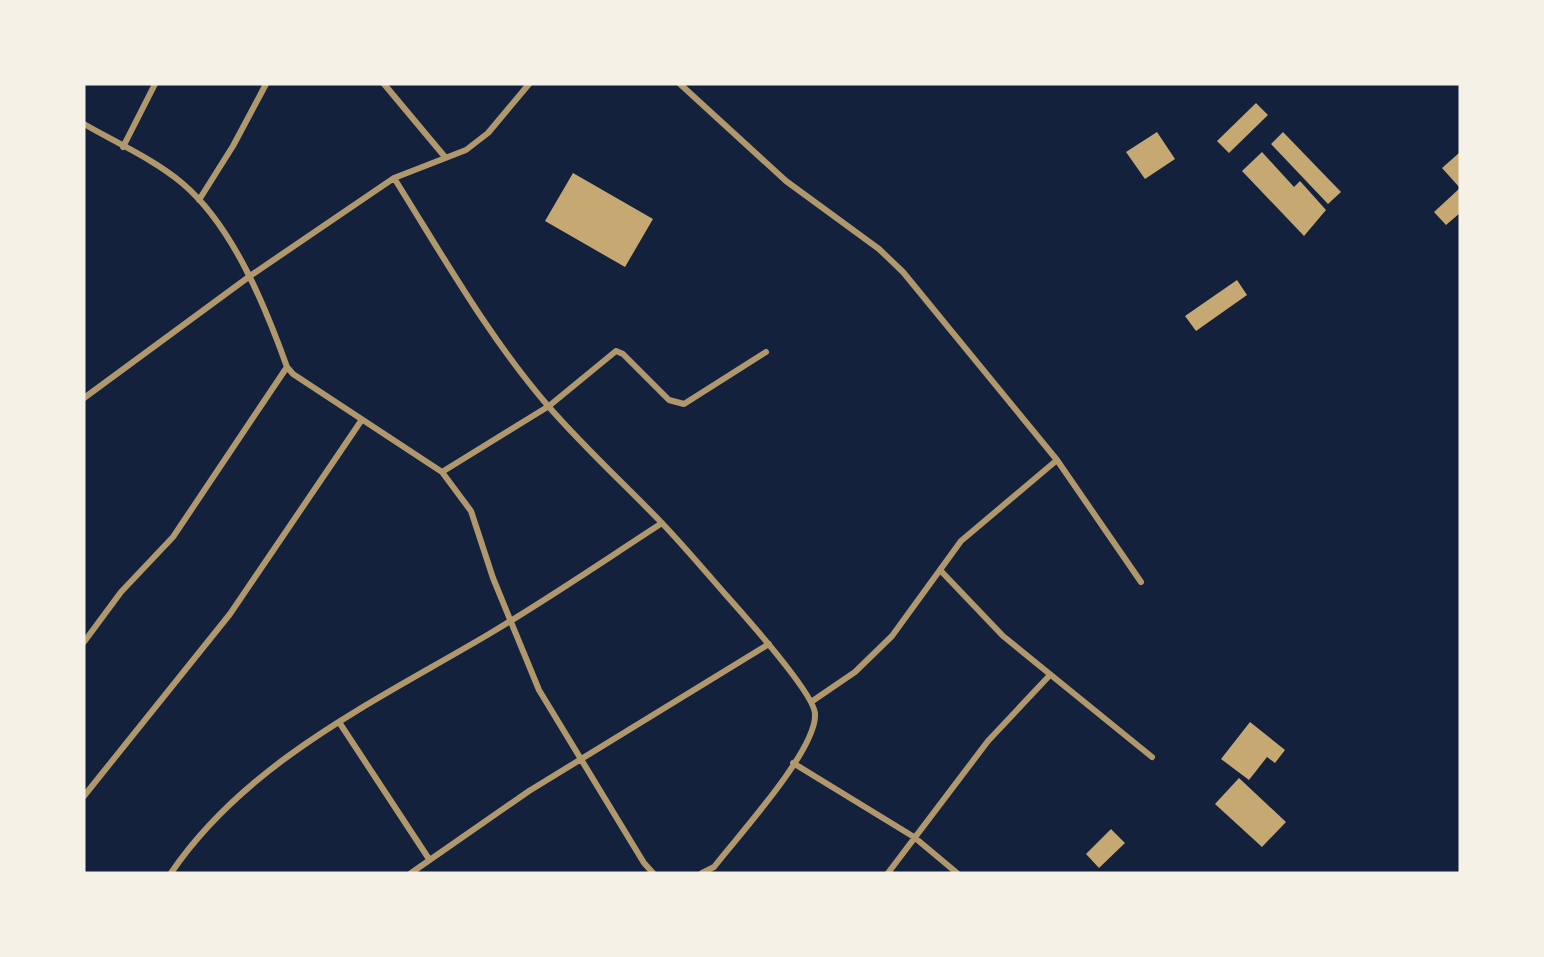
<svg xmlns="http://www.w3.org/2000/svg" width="1544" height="957" viewBox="0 0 1544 957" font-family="'Work Sans',sans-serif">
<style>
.building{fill:#c6a872}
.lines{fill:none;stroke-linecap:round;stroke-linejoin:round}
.minor{stroke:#b1986c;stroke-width:6}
</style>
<rect width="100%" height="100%" fill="#14213d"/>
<path class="building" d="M1256 103 1268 115 1229 153 1217 141Z
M1157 132 1175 159 1145 179 1126 152Z
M1283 132 1341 192 1328 204 1271 144Z
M1262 152 1294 187 1300 181 1326 210 1304 236 1242 171Z
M1459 153 1460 154V188L1442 168Z
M573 173 653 219 625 267 545 221Z
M1460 188V213L1446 225 1434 212Z
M1237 280 1247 295 1196 331 1185 316Z
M1250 722 1285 750 1275 763 1267 757 1249 780 1221 759Z
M1239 778 1286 822 1262 847 1215 804Z
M1111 829 1125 843 1099 868 1086 854Z"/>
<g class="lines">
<path class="minor" d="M384 84 445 157
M680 84 786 181 879 249 903 272 1057 460 1141 582
M84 124C115 142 155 160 182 183 233 226 265 306 287 367L293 374 442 472 471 511 493 578 539 690 644 863 653 873
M123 147 155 84
M394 178C443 256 489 338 549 407 584 447 623 483 660 521 683 545 704 570 726 595 742 613 815 694 815 714 817 750 737 837 714 867L702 873
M199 200 233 146 266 84
M84 398 250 276 394 178 466 150 488 133 529 84
M442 472 549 406 616 351 623 354 669 400 684 404 766 352
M940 570 1003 636 1152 757
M84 642 121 592 173 537 287 367
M811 702 855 672 892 636 961 541 1057 460
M339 722 429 859
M793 763 914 837 957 873
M84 796 230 614 361 421
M171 873C247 761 376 701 489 634 548 599 605 560 662 523
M411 873 529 791 769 644
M888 873 988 741 1050 675"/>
</g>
<rect width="1544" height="957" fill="none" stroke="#f6f1e7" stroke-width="171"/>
</svg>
